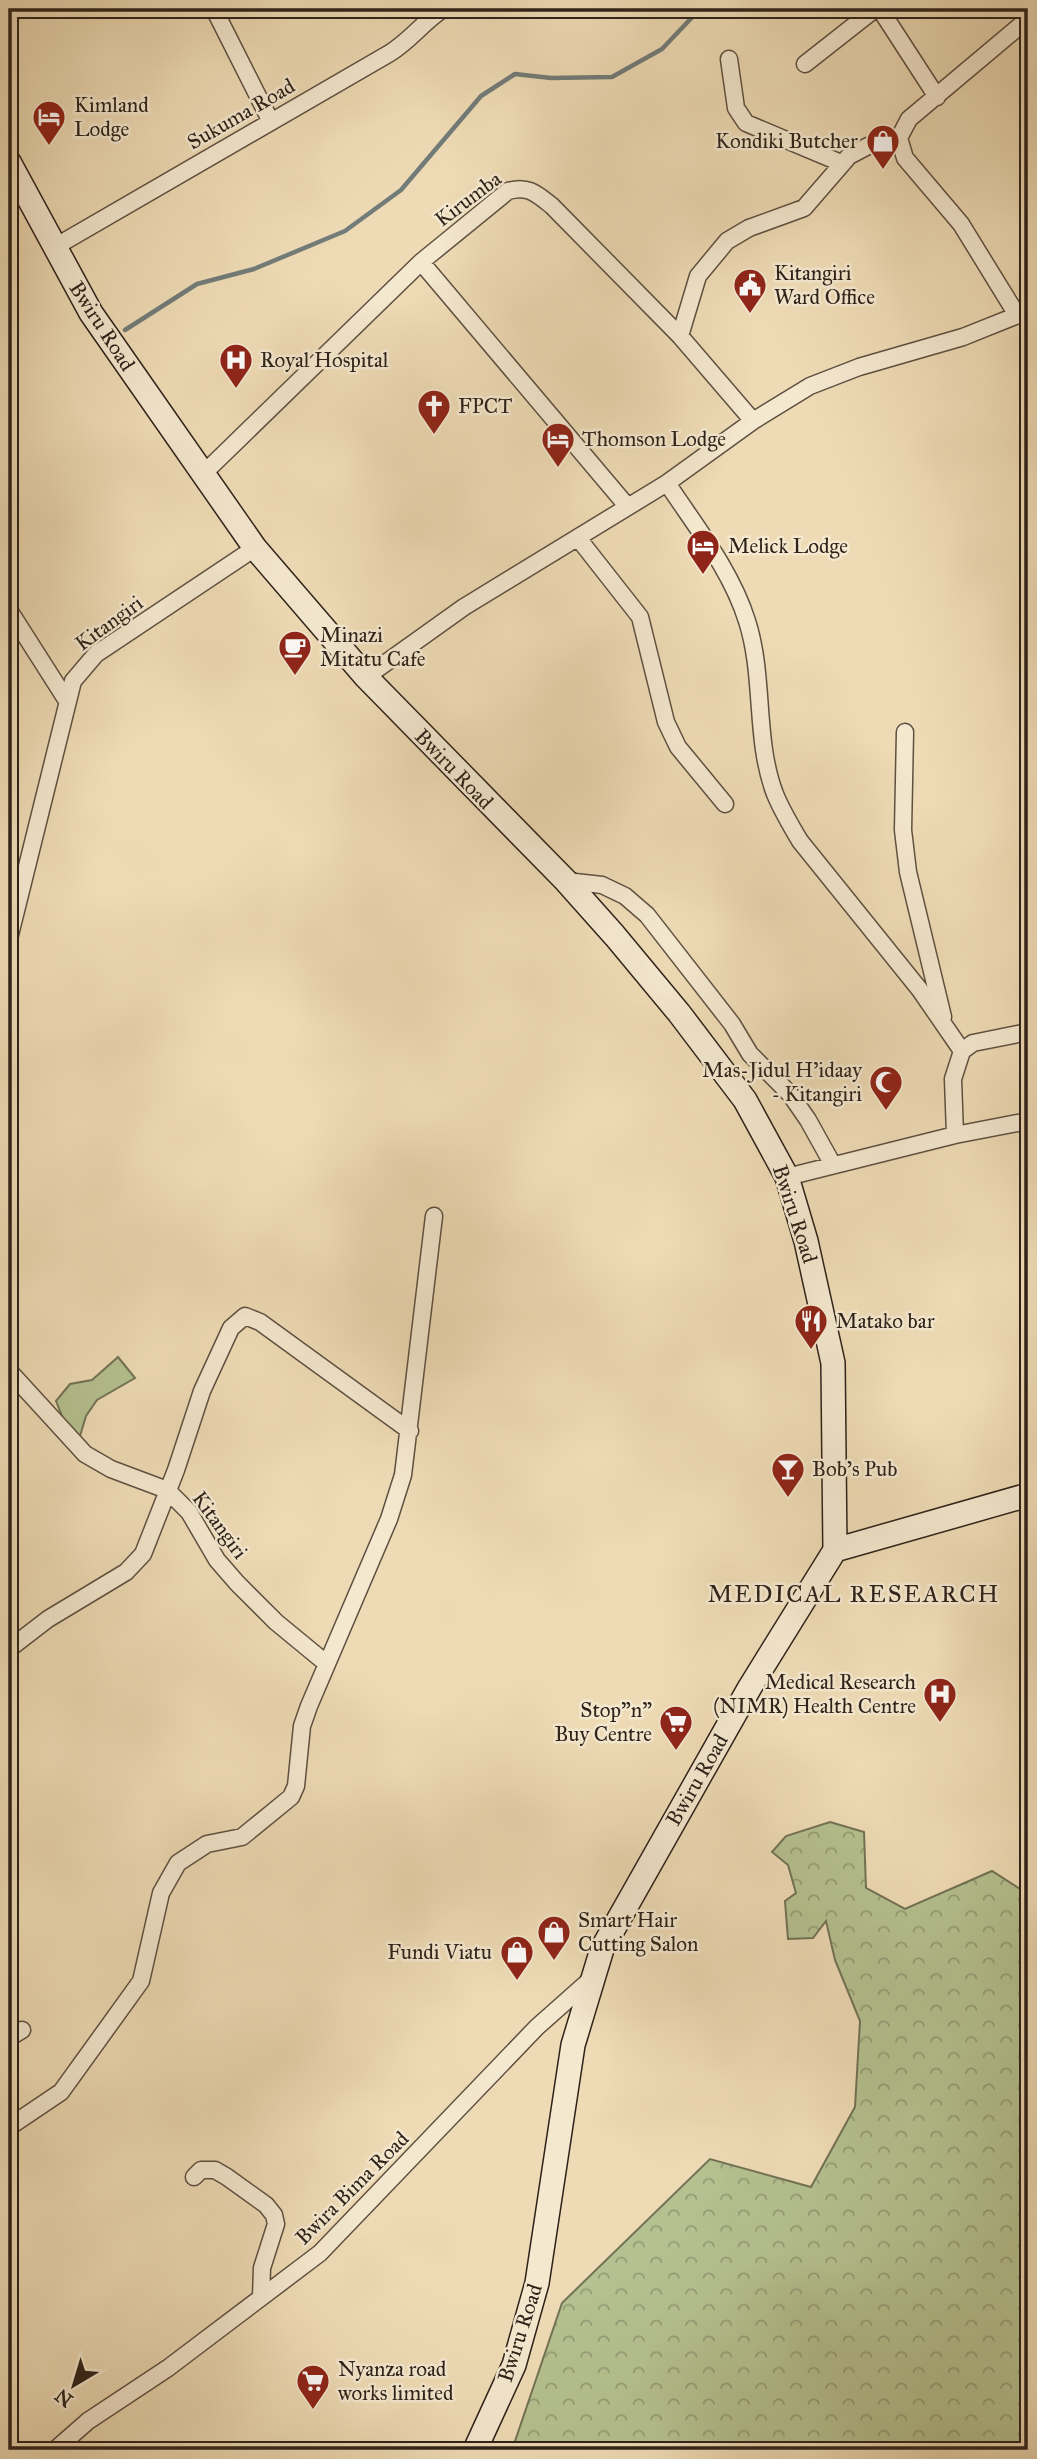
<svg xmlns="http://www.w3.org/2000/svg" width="1037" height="2459" viewBox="0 0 1037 2459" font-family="'IM FELL Great Primer',serif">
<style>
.green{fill:#b5c190;stroke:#727255;stroke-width:2}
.forest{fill:url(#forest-crowns);stroke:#727255;stroke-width:2}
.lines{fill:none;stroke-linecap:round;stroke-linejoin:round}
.stream{stroke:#727c79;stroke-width:4.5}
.minor-casing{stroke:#5e5041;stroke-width:19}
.secondary-casing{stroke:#2e221a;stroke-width:26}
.minor{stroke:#f4e8cf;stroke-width:16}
.secondary{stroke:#f4e8cf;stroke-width:23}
.labels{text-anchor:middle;stroke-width:5;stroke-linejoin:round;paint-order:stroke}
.poi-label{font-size:21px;fill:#2e221a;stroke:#f4e8cf;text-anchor:start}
.street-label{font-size:21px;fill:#2e221a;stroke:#f4e8cf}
.quarter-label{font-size:24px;letter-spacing:2px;fill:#2e221a;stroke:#f4e8cf}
</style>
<defs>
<pattern id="forest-crowns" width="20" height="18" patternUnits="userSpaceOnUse" patternTransform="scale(1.75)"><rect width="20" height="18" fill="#b5c190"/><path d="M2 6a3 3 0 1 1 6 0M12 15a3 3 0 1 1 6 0" fill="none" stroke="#949c75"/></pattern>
</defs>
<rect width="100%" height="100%" fill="#eedbb5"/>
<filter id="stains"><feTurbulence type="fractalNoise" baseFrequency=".00286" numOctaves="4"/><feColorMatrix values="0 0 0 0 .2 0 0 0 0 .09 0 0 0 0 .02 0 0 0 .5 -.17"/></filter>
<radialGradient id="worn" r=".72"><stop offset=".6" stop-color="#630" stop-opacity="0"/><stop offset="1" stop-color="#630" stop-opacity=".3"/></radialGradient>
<path class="green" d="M118 1357 135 1378 97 1400 86 1416 80 1436 68 1431 56 1401 70 1384 92 1380Z"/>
<path class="forest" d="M830 1822 864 1832 866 1888 905 1909 992 1871 1028 1894V2450H512L562 2303 710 2159 811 2187 855 2107 860 2021 835 1960 826 1921 813 1938 788 1939 785 1901 796 1893 788 1865 772 1852 786 1836Z"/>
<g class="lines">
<path class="stream" d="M125 330 197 284 254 269 345 231 401 190 481 96 515 74 551 78 612 77 662 49 700 9"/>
<defs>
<path id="minor" d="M214 9 270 120
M880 9 937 97
M729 59 736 108 746 123 841 163
M805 64 875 9
M53 248 390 53C411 40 423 22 443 9
M421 262 627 506
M1017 315 961 224 905 158 899 138 909 119 1028 19
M680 336 698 276 727 241 749 228 804 208 849 156 868 146 899 138
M202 475 421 262 508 191C528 185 537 194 552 206L680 336 753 421
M667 483C696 527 731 570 747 621 765 677 754 739 775 794 782 811 791 826 800 841L920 990 962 1051 953 1079 955 1135
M578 538 640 617 666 722 678 747 725 804
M9 610 67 701
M366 677 464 607 667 483 753 421 810 386 859 367 963 337 1028 311
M905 732 903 830 908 872 943 1017
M566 881 602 885 625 896 647 915 732 1024 750 1054 790 1094 808 1120 833 1165
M9 939 73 681 96 654 255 548
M962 1051 973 1043 1028 1032
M787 1177 955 1135 1028 1121
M9 1371 85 1454 111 1469 167 1490 189 1512 217 1560 237 1583 276 1622 327 1664
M9 1649 48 1619 126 1572 143 1554 176 1470 202 1391 231 1328 245 1316 260 1322 410 1431
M9 2038 22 2030
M9 2127 61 2092 141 1981 161 1893 178 1863 207 1844 242 1837 291 1797 296 1786 302 1726 309 1706 389 1519 403 1475 434 1216
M194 2177 201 2170H215L227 2177 266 2205 274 2215 276 2224 262 2268 261 2297
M55 2450 88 2421 168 2368 320 2253 537 2027 590 1980"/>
<path id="secondary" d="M9 162 91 313 255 548 366 677 566 881 615 936 679 1013 745 1100 787 1177 806 1241 833 1363 835 1550 750 1687 602 1949 573 2045 537 2283 514 2365 475 2450
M835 1550 1028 1495"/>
</defs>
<use href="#minor" class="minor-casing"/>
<use href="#secondary" class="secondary-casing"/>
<use href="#minor" class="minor"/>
<use href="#secondary" class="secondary"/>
</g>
<defs>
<symbol id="hotel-pin" viewBox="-11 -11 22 30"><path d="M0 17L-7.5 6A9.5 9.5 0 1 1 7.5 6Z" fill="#8f2418" stroke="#f4e8cf"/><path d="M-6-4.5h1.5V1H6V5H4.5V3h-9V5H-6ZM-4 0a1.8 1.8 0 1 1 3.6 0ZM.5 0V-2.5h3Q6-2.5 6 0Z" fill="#fff"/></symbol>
<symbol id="shop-pin" viewBox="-11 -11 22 30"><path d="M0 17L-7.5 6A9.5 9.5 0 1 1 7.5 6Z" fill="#8f2418" stroke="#f4e8cf"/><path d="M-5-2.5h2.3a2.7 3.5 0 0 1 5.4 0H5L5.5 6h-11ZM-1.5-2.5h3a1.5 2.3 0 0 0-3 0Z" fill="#fff"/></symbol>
<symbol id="civic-pin" viewBox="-11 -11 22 30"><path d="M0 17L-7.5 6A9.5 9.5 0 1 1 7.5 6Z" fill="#8f2418" stroke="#f4e8cf"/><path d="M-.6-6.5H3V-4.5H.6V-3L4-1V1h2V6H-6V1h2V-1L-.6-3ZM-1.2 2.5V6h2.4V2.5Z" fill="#fff"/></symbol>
<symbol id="hospital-pin" viewBox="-11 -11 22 30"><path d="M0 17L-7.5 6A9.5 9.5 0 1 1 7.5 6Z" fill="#8f2418" stroke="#f4e8cf"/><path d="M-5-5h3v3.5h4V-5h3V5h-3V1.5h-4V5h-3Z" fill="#fff"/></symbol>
<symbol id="church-pin" viewBox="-11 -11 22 30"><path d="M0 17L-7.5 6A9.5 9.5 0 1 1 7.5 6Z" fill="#8f2418" stroke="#f4e8cf"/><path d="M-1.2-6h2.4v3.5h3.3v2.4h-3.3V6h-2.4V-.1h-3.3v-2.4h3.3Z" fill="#fff"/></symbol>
<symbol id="cafe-pin" viewBox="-11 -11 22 30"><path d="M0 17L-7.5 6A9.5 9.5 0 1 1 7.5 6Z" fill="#8f2418" stroke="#f4e8cf"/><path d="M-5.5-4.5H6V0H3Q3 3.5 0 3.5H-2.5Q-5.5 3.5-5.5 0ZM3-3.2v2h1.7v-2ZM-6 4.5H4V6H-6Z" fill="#fff"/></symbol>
<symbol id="mosque-pin" viewBox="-11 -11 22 30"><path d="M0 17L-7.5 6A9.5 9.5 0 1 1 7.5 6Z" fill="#8f2418" stroke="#f4e8cf"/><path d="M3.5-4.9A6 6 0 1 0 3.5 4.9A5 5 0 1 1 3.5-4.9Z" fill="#fff"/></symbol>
<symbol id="restaurant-pin" viewBox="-11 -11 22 30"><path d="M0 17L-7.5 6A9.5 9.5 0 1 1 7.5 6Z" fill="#8f2418" stroke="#f4e8cf"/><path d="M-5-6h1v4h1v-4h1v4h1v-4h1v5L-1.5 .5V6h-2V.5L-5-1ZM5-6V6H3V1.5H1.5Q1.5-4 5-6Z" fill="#fff"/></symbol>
<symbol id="bar-pin" viewBox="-11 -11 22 30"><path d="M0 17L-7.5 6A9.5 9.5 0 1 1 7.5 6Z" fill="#8f2418" stroke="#f4e8cf"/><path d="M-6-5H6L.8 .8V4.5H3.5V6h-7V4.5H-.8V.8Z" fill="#fff"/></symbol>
<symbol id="supermarket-pin" viewBox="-11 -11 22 30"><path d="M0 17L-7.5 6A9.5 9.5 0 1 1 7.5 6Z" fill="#8f2418" stroke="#f4e8cf"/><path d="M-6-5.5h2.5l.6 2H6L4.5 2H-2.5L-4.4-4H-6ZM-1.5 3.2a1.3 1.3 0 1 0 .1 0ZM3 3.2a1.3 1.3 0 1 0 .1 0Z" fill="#fff"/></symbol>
</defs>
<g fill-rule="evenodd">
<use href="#hotel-pin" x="30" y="98" width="38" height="52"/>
<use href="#shop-pin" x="864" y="122" width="38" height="52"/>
<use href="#civic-pin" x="731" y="266" width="38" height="52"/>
<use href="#hospital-pin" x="217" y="341" width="38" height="52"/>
<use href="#church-pin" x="415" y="387" width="38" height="52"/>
<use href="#hotel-pin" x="539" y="420" width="38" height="52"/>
<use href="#hotel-pin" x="684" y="527" width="38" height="52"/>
<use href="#cafe-pin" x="276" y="628" width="38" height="52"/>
<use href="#mosque-pin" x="867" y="1063" width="38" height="52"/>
<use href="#restaurant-pin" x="792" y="1302" width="38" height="52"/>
<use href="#bar-pin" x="769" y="1450" width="38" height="52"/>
<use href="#hospital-pin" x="921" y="1675" width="38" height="52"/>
<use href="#supermarket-pin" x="657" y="1703" width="38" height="52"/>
<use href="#shop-pin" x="535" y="1913" width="38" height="52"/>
<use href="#shop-pin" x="498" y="1933" width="38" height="52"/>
<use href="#supermarket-pin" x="294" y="2362" width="38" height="52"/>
</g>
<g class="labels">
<g class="poi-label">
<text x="74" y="112">Kimland<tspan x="74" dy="24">Lodge</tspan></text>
<text x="858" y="148" text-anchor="end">Kondiki Butcher</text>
<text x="774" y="280">Kitangiri<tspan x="774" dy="24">Ward Office</tspan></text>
<text x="260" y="367">Royal Hospital</text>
<text x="458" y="413">FPCT</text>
<text x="582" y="446">Thomson Lodge</text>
<text x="728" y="553">Melick Lodge</text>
<text x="320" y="642">Minazi<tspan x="320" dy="24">Mitatu Cafe</tspan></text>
<text x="862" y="1077" text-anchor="end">Mas-Jidul H'idaay<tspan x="862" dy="24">- Kitangiri</tspan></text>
<text x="836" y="1328">Matako bar</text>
<text x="812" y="1476">Bob's Pub</text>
<text x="916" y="1689" text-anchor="end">Medical Research<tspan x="916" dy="24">(NIMR) Health Centre</tspan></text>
<text x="652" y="1717" text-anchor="end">Stop"n"<tspan x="652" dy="24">Buy Centre</tspan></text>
<text x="578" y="1927">Smart Hair<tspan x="578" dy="24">Cutting Salon</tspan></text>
<text x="492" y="1959" text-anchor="end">Fundi Viatu</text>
<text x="338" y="2376">Nyanza road<tspan x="338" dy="24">works limited</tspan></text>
</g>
<g class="street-label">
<text transform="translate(241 114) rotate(-30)" y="7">Sukuma Road</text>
<text transform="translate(468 199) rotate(-37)" y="7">Kirumba</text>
<text transform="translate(102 326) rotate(57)" y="7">Bwiru Road</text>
<text transform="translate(109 623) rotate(-36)" y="7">Kitangiri</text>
<text transform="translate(454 769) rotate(46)" y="7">Bwiru Road</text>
<text transform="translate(795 1214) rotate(72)" y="7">Bwiru Road</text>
<text transform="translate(220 1525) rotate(54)" y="7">Kitangiri</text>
<text transform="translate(697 1780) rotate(-60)" y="7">Bwiru Road</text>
<text transform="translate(352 2188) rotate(-45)" y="7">Bwira Bima Road</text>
<text transform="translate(520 2333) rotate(-72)" y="7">Bwiru Road</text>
</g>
<g class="quarter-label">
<text x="854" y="1602">MEDICAL RESEARCH</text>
</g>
</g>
<rect width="1037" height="2459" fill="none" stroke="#eedbb5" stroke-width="35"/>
<rect x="10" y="10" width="1016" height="2438" fill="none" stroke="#2e221a" stroke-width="3.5"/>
<rect x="18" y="18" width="1002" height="2424" fill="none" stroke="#2e221a" stroke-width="2"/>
<g transform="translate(74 2385) rotate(218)" stroke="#f4e8cf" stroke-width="5" paint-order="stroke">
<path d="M0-5L12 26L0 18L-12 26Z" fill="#2e221a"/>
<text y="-10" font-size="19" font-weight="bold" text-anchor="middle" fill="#2e221a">N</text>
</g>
<rect width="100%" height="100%" filter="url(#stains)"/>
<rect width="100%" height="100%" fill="url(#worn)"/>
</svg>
